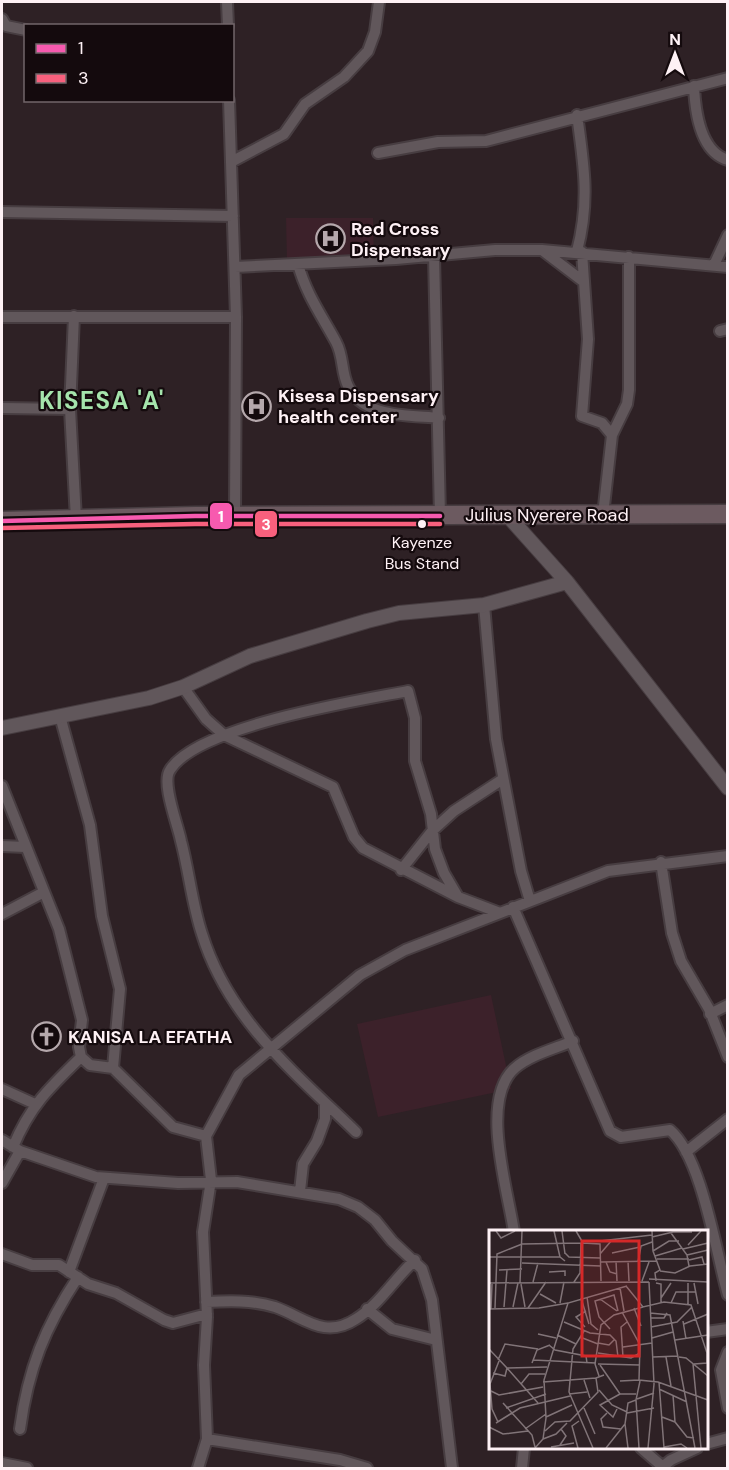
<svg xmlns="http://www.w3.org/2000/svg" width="729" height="1470" viewBox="0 0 729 1470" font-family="'DM Sans',sans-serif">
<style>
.built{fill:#3c212a}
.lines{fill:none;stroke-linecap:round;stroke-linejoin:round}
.minor-casing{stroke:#473d41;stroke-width:14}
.tertiary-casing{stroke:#473d41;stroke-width:16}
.trunk-casing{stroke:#473d41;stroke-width:21}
.minor{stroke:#61575b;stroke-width:10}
.tertiary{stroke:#61575b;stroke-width:14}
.trunk{stroke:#6c5a60;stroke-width:18}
.bus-1-casing{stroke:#140a0d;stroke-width:9}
.bus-2-casing{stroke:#140a0d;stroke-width:9}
.bus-1{stroke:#f75aaf;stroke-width:4.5}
.bus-2{stroke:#f8607d;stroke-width:4.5}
.bus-dot{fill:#fef1f5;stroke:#140a0d;stroke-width:2}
.labels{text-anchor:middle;stroke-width:4.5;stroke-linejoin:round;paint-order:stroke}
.bus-label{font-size:16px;fill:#fef1f5;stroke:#140a0d}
.poi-label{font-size:18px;font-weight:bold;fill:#fef1f5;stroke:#140a0d;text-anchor:start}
.street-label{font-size:18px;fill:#fef1f5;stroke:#140a0d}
.district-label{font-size:24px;font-weight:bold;letter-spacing:1.5px;fill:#a5e4ac;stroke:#140a0d}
.inset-road{fill:none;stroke:#817478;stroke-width:1.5}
.view{fill:#d62828;fill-opacity:0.15;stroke:#d62828;stroke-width:3}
.inset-edge{fill:none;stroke:#fef1f5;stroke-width:3}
.line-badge{stroke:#140a0d;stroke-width:2}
.badge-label{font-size:16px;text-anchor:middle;font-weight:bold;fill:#fff}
</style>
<rect width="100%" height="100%" fill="#2e2125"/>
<path class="built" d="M286 218H373L374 259 287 262Z
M491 995 511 1089 378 1117 357 1024Z"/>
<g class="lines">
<defs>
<path id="minor" d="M227 2 228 26
M2 19 6 26 26 30
M694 86C695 110 700 152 728 160
M229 100 236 317 235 516
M378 153 438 142 486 141 728 78
M231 162 284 134 305 104 344 77 357 63 368 51 375 32 379 2
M2 212 233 216
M542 250 584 282
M577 251C590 202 584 165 577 115
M582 252 588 339 582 416 602 423 612 435 603 515
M434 256 440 516
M298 264C306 294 322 316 336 342 344 357 341 372 348 386 363 418 409 415 439 418
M714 265 728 235
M235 267 396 259 495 250H542L728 267
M74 316 70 409 76 519
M2 317H236
M720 331 728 329
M2 408 70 409
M612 435 627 404 629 390V257
M484 605 496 739 521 871 530 901
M183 687 206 719 224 735 333 787 354 837 363 848 458 897 500 913
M60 716 90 825 102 916 120 989 113 1068 173 1127 206 1136
M2 786 59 929 82 1020 79 1047 81 1057 90 1065 113 1068
M2 846 25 847
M661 862 672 933 681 961 709 1009 728 1057
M401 870 432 831 454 811 503 779
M513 907 610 1131 621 1137 670 1130C702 1157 716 1253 728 1295
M2 914 44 892
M710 1014 728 1005
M2 1089 35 1104
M356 1132C295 1073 228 1019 202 934 192 904 189 871 181 841 178 825 161 783 170 770 197 726 357 701 408 691L415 718V761L431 814 435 849 444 873 458 897
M2 1140 20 1151 96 1177 178 1183 237 1182 339 1199 358 1207 375 1220 392 1241 422 1269 432 1300 452 1468
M13 1147C30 1106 49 1088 81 1057
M686 1152 728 1119
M2 1183 20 1151
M300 1191 303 1164 317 1141 325 1119V1103
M514 1232C508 1190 479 1099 515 1068 530 1055 554 1049 573 1041
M2 1254 32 1265H59L88 1284 116 1293 164 1320 173 1323 207 1314
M69 1272 104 1178
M206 1302C228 1301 253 1300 275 1307 304 1317 324 1340 356 1319 379 1305 395 1278 415 1260
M367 1309 392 1329 436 1340
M706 1332 728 1329
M728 1352 721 1370 728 1408
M20 1429C28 1369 45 1327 78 1277
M207 1439 340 1460 367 1468
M706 1444 728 1438
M641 1448 663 1467
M2 1463 27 1468
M198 1468 207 1439 204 1365 207 1317 203 1232 211 1180 206 1136 239 1075 360 975 405 950 608 871 728 856
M522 1468 524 1448
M661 1468 671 1460 697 1448"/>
<path id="tertiary" d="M508 516 567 582 728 788
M2 728 149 698 183 687 250 656 367 621 399 613 484 605 567 582"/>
<path id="trunk" d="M2 521 195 516 728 514"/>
</defs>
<use href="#minor" class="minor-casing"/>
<use href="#tertiary" class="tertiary-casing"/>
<use href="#trunk" class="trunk-casing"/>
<use href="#minor" class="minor"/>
<use href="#tertiary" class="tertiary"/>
<use href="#trunk" class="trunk"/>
<defs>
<path id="bus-1" d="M2 521 195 516H440"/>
<path id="bus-2" d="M2 528 195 524H440"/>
</defs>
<use href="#bus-1" class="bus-1-casing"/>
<use href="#bus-2" class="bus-2-casing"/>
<use href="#bus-1" class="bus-1"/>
<use href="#bus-2" class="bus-2"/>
</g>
<defs>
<symbol id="hospital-ring" viewBox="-11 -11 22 22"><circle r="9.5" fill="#140a0d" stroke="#b5a8ac" stroke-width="1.5"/><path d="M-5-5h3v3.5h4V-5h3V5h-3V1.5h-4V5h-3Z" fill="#b5a8ac"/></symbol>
<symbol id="church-ring" viewBox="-11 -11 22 22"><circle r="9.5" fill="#140a0d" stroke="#b5a8ac" stroke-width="1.5"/><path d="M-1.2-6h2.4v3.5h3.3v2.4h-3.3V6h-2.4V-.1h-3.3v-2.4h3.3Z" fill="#b5a8ac"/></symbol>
</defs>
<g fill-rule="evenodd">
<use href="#hospital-ring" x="314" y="222" width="33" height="33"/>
<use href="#hospital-ring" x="240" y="390" width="33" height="33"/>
<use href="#church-ring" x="30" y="1020" width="33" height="33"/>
</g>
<circle class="bus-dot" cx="422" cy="524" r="5"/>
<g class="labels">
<g class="bus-label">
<text x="422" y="548">Kayenze<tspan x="422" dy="21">Bus Stand</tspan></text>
</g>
<g class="poi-label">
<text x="351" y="235">Red Cross<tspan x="351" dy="21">Dispensary</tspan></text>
<text x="278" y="402">Kisesa Dispensary<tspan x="278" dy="21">health center</tspan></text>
<text x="68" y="1043">KANISA LA EFATHA</text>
</g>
<g class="street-label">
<text x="547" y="521">Julius Nyerere Road</text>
</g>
<g class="district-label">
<text x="102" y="409">KISESA 'A'</text>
</g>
</g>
<g transform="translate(489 1230)">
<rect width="219" height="219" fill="#2e2125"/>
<path class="inset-road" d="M7 1 12 8 26 1M65 1 71 27M73 1 76 24M87 1 94 13 111 14 112 51M163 1 164 21 171 40 166 43 167 51M182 3 198 25 200 36M163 7 184 2H203M111 11 163 5M199 15 212 1M194 19 219 13M164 21 180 11H190M76 23 80 27 111 28M123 23 151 17M111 24 123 10M198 25 219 20M166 26 193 18M0 27H71L76 31M168 29H200M200 30 213 27 215 34M127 31 128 51M139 31 140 51M112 32 168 31M117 32 121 42 128 44M149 32 152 16 163 12M33 33 112 36M10 40 33 39M171 41 186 43 201 36 219 34M60 42 76 41V46M160 49 219 52M153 51 160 32M44 52 49 33M85 52 91 43 92 13M0 53 160 52M31 53 33 1M167 53 172 54V73M205 53 209 74M32 54 36 77M137 56 154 77 175 72 202 75 218 123V133L205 134M131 58 135 81M51 64 67 73M98 67 102 94 109 100M92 68 100 94M172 68 182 53M111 69 128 81M71 73 75 52M182 73 187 62H206M199 74V53M15 77 18 40M24 77 29 53M6 78 8 24 33 14 94 13M39 78 57 52M145 78 152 96M0 79 50 78 79 73M2 79 3 54M133 82 151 115 150 150 169 152 219 170M161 83 181 85 206 218M162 88H175L178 83M194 91 197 109M75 92 101 103 121 105 127 111 129 127M195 94 219 84M96 97 87 87 97 81M162 97 188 92 203 77M121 99 110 87 106 71 125 65 129 81M95 101 84 119 80 162 104 218M49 104 67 108M68 105 87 114M91 107 109 114M163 108 184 102M186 110 219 105M109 113 120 115 126 109M60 115 66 120 97 126 98 133M134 117 163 113M0 119 18 138 58 137M109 123 142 128 151 123M134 127 132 97 138 92M164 127 189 126M177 127 182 156M190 127 197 128 219 146M9 130 16 114 49 119M44 130 107 133M43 133 48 120 61 115M109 134 151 135M204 134 212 218M111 135 131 164H147M18 138 49 173M4 143 16 146 18 138M110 146 106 134 112 95 125 85 154 77M95 150 101 168M131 151 150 150M54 152 107 148M170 152 175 218M32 154 40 144H56M170 159 198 172M110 160 123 175 138 182M2 161 10 165 54 157M80 164 98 162M184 165 186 192M148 169 165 163M147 170 150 218M14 173 43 205 46 217M17 178 57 164M95 178 106 204M128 179 124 187 111 175 131 164M118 183 112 189 114 197 132 199M138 183 165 178M57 187 83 175M173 187 186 192 198 207 205 208M9 192 3 179 1 154 10 131M7 193 31 178 81 166M136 194 139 218M0 197 14 204 39 201M36 199 57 184M56 201 66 192 81 191 109 162 107 148 115 145M54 209 67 204 78 193M71 215 77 206 72 199M62 217 85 213M175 217 192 214 198 218M46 218 54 209 57 188 55 150 79 73 138 56M89 218 83 196 90 191M117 218 136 194 139 173 147 170 151 151M159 218 165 154 160 52"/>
<path class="view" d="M93 11H150V126H93Z"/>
<rect width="219" height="219" class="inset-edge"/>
</g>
<g class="line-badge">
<rect x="209" y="502" width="24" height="28" rx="6" fill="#f75aaf"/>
<rect x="254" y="510" width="24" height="28" rx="6" fill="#f8607d"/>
</g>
<g class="badge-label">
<text x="221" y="522">1</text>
<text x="266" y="530">3</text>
</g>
<rect width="729" height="1470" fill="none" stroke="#fef1f5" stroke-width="6"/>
<rect x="24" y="24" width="210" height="78" fill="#140a0d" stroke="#72666a" stroke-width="1.5"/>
<rect x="36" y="44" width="30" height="9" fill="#f75aaf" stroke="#72666a" stroke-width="1.5"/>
<text x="78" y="54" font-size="18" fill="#fef1f5">1</text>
<rect x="36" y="74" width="30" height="9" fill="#f8607d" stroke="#72666a" stroke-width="1.5"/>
<text x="78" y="84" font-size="18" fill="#fef1f5">3</text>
<g transform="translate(675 54)" stroke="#140a0d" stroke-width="4.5" paint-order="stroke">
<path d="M0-4.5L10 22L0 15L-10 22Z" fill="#fef1f5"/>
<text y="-9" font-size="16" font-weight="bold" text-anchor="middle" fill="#fef1f5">N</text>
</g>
</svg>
